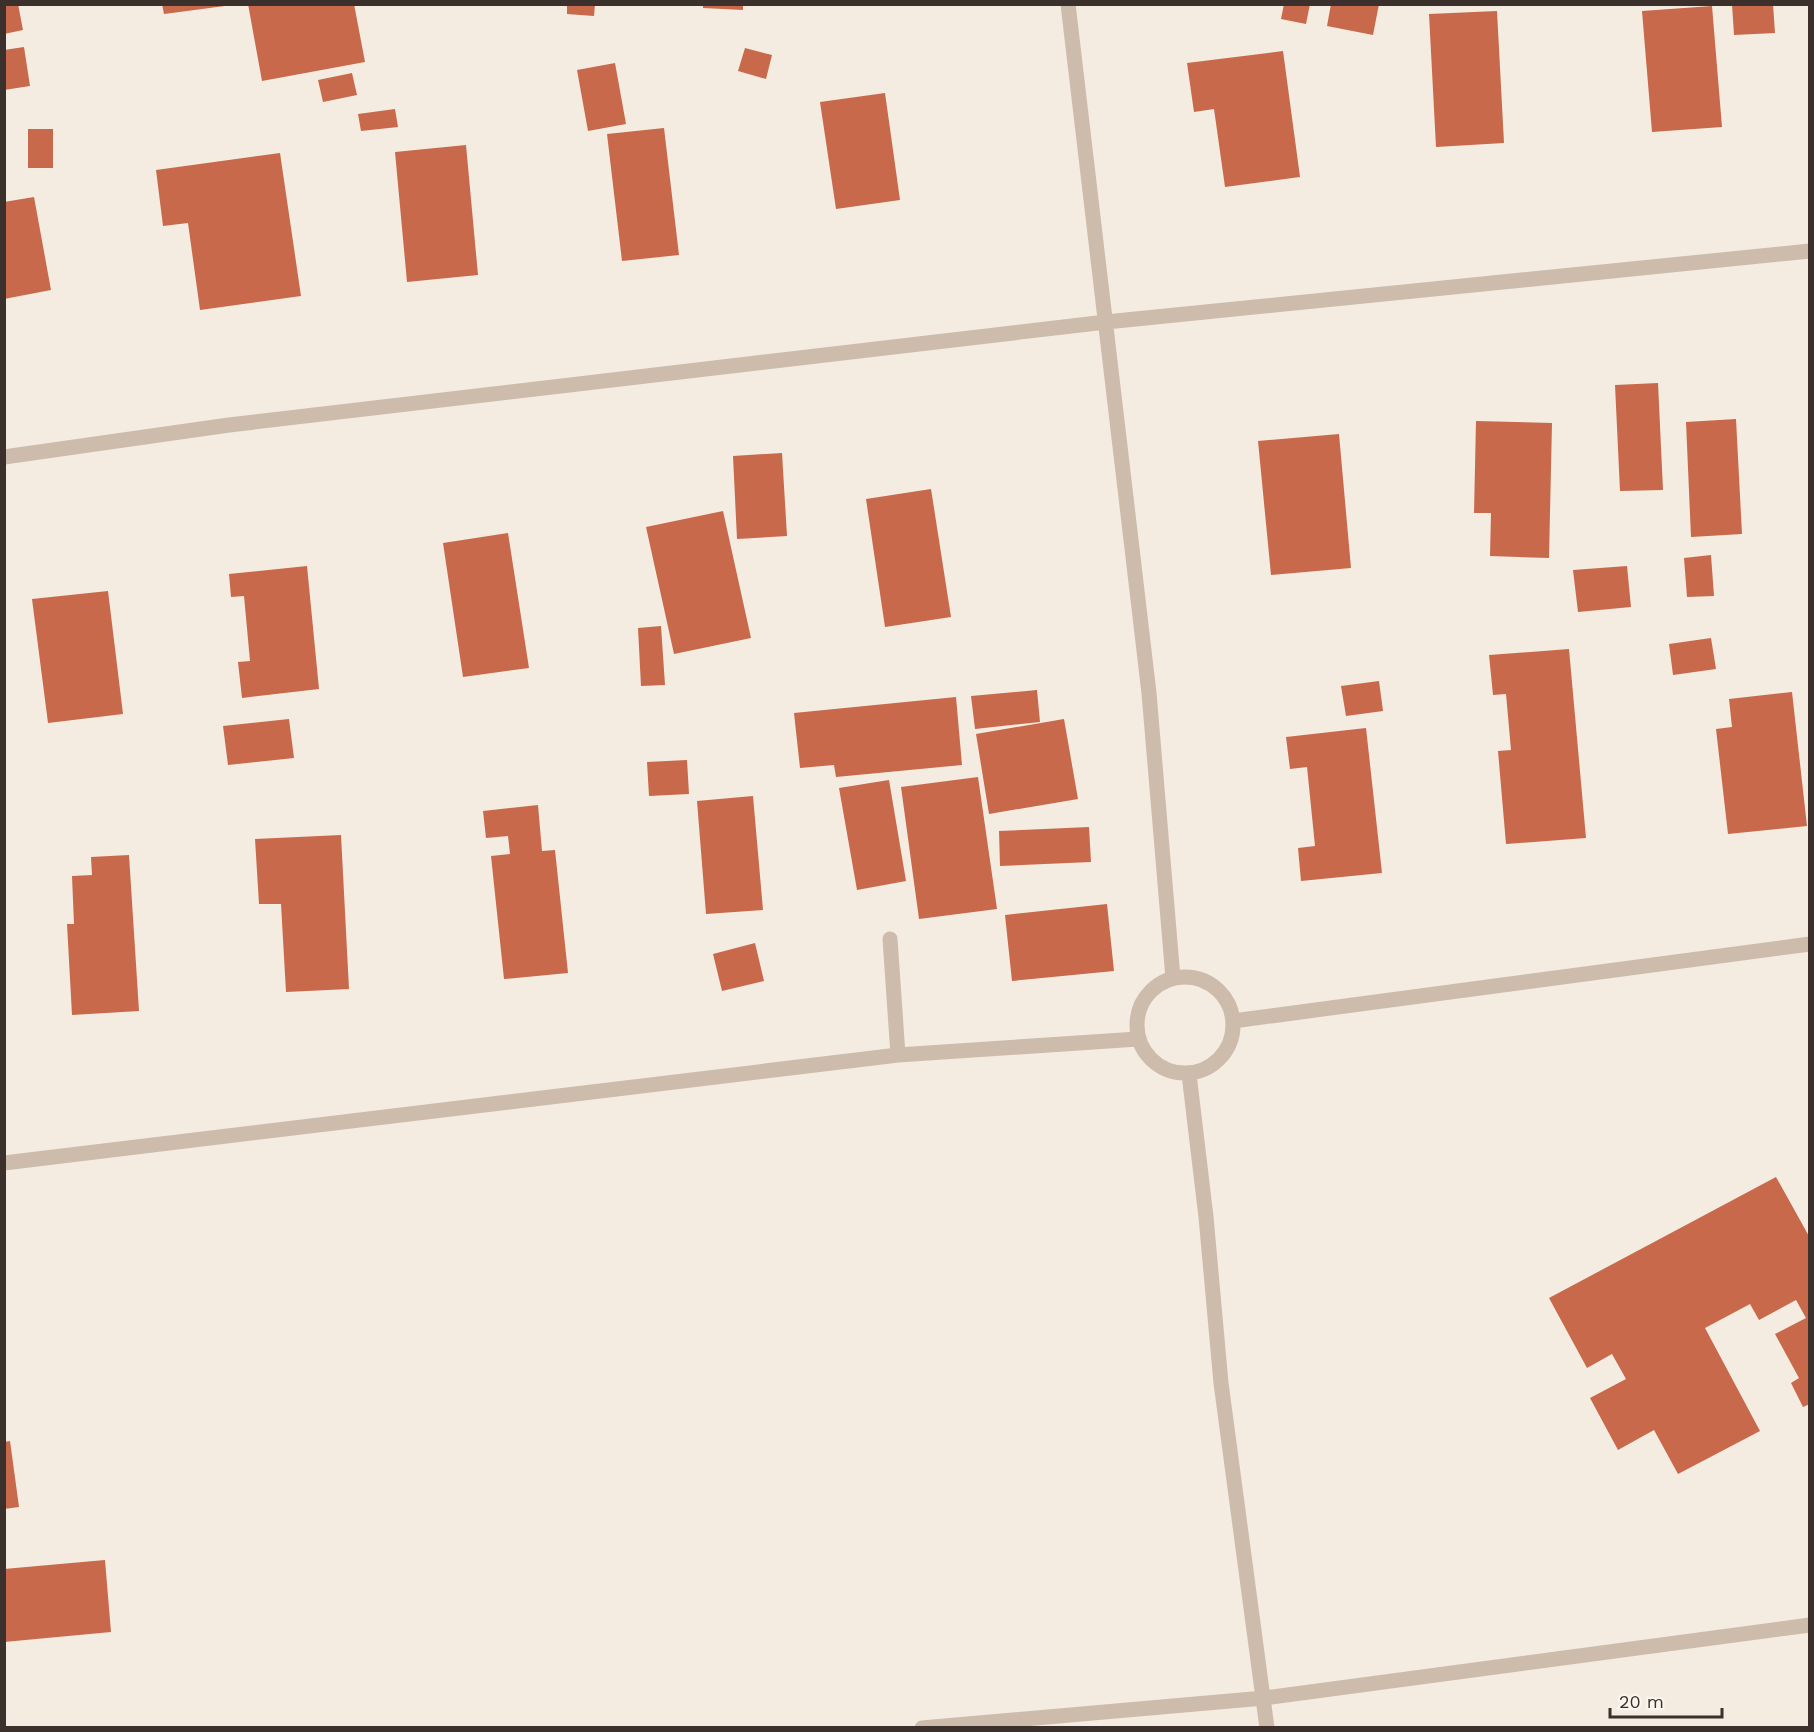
<svg xmlns="http://www.w3.org/2000/svg" width="1814" height="1732" viewBox="0 0 1814 1732" font-family="'Work Sans',sans-serif">
<style>
.building{fill:#c8694b}
.lines{fill:none;stroke-linecap:round;stroke-linejoin:round}
.minor{stroke:#cdbbac;stroke-width:15}
</style>
<rect width="100%" height="100%" fill="#f4ebe1"/>
<path class="building" d="M4 4H18L23 30 4 34Z
M162 4H225V6L164 14Z
M248 4H354L365 62 262 81Z
M567 4H595L594 16 567 14Z
M703 4H743V10L703 8Z
M1284 4H1310L1306 24 1281 19Z
M1331 4H1379L1373 35 1327 26Z
M1732 4H1773L1775 33 1734 35Z
M1712 6 1722 127 1652 132 1642 11Z
M1497 11 1504 143 1436 147 1429 14Z
M24 47 30 86 4 90V50Z
M745 48 772 55 766 79 738 71Z
M1283 51 1300 177 1225 187 1214 109 1194 112 1187 63Z
M615 63 626 124 588 131 577 70Z
M352 73 357 95 323 102 318 80Z
M885 93 900 200 836 209 820 102Z
M395 109 398 127 361 131 358 114Z
M664 128 679 255 622 261 607 134Z
M28 129H53V168H28Z
M466 145 478 275 407 282 395 152Z
M280 153 301 296 200 310 188 223 163 226 156 170Z
M34 197 51 290 4 299V202Z
M1658 383 1663 490 1620 491 1615 385Z
M1736 419 1742 534 1691 537 1686 422Z
M1476 421 1552 423 1549 558 1490 556 1491 513H1474Z
M1339 434 1351 568 1271 575 1258 441Z
M782 453 787 536 737 539 733 456Z
M931 489 951 617 885 627 866 499Z
M723 511 751 638 674 654 646 527Z
M508 533 529 668 463 677 443 543Z
M1711 555 1714 596 1687 597 1684 558Z
M307 566 319 689 242 698 238 662 250 661 244 596 231 597 229 574Z
M1627 566 1631 607 1578 612 1573 570Z
M108 591 123 714 48 723 32 599Z
M661 626 665 685 641 686 638 628Z
M1711 638 1716 669 1673 675 1669 644Z
M1569 649 1586 838 1506 844 1498 751 1511 750 1506 694 1493 695 1489 655Z
M1379 681 1383 711 1346 716 1341 686Z
M1037 690 1040 722 975 729 971 696Z
M1792 692 1807 826 1728 834 1716 729 1732 727 1729 699Z
M956 697 962 765 836 777 834 765 800 768 794 713Z
M289 719 294 758 228 765 223 726Z
M1064 719 1078 799 989 814 976 734Z
M1366 728 1382 873 1301 881 1298 848 1315 846 1307 767 1290 769 1286 737Z
M687 760 689 794 649 796 647 762Z
M978 777 997 909 919 919 901 787Z
M889 780 906 881 857 890 839 788Z
M753 796 763 910 706 914 697 801Z
M538 805 542 851 555 850 568 973 504 979 491 856 510 854 508 836 486 838 483 811Z
M1089 827 1091 862 1000 866 999 831Z
M341 835 349 989 286 992 281 904H259L255 839Z
M129 855 139 1011 72 1015 67 924H74L72 876 92 875 91 857Z
M1107 904 1114 971 1012 981 1005 915Z
M755 943 764 981 722 991 713 954Z
M1776 1177 1810 1238V1404L1803 1407 1791 1383 1799 1378 1775 1334 1806 1318 1796 1300 1759 1320 1750 1304 1705 1328 1760 1431 1678 1474 1654 1430 1618 1450 1590 1398 1626 1379 1612 1354 1587 1368 1549 1298Z
M10 1441 19 1507 4 1509V1442Z
M105 1560 111 1632 4 1642V1569Z"/>
<g class="lines">
<path class="minor" d="M1068 4 1149 693 1173 978
M4 457 229 425 1106 322 1810 251
M890 939 898 1055
M1137 1025a48 48 0 1 1 96 0a48 48 0 1 1-96 0Z
M1233 1021 1810 944
M1189 1074 1206 1217 1221 1383 1267 1728
M4 1163 898 1055 1138 1039
M922 1728 1264 1698 1810 1625"/>
</g>
<rect width="1814" height="1732" fill="none" stroke="#3b302b" stroke-width="12"/>
<path d="M1610 1708v9h112v-9" fill="none" stroke="#3b302b" stroke-width="3"/>
<text x="1619" y="1708" font-size="18" fill="#3b302b" stroke="#fbf5ee" stroke-width="4.5" paint-order="stroke">20 m</text>
</svg>
